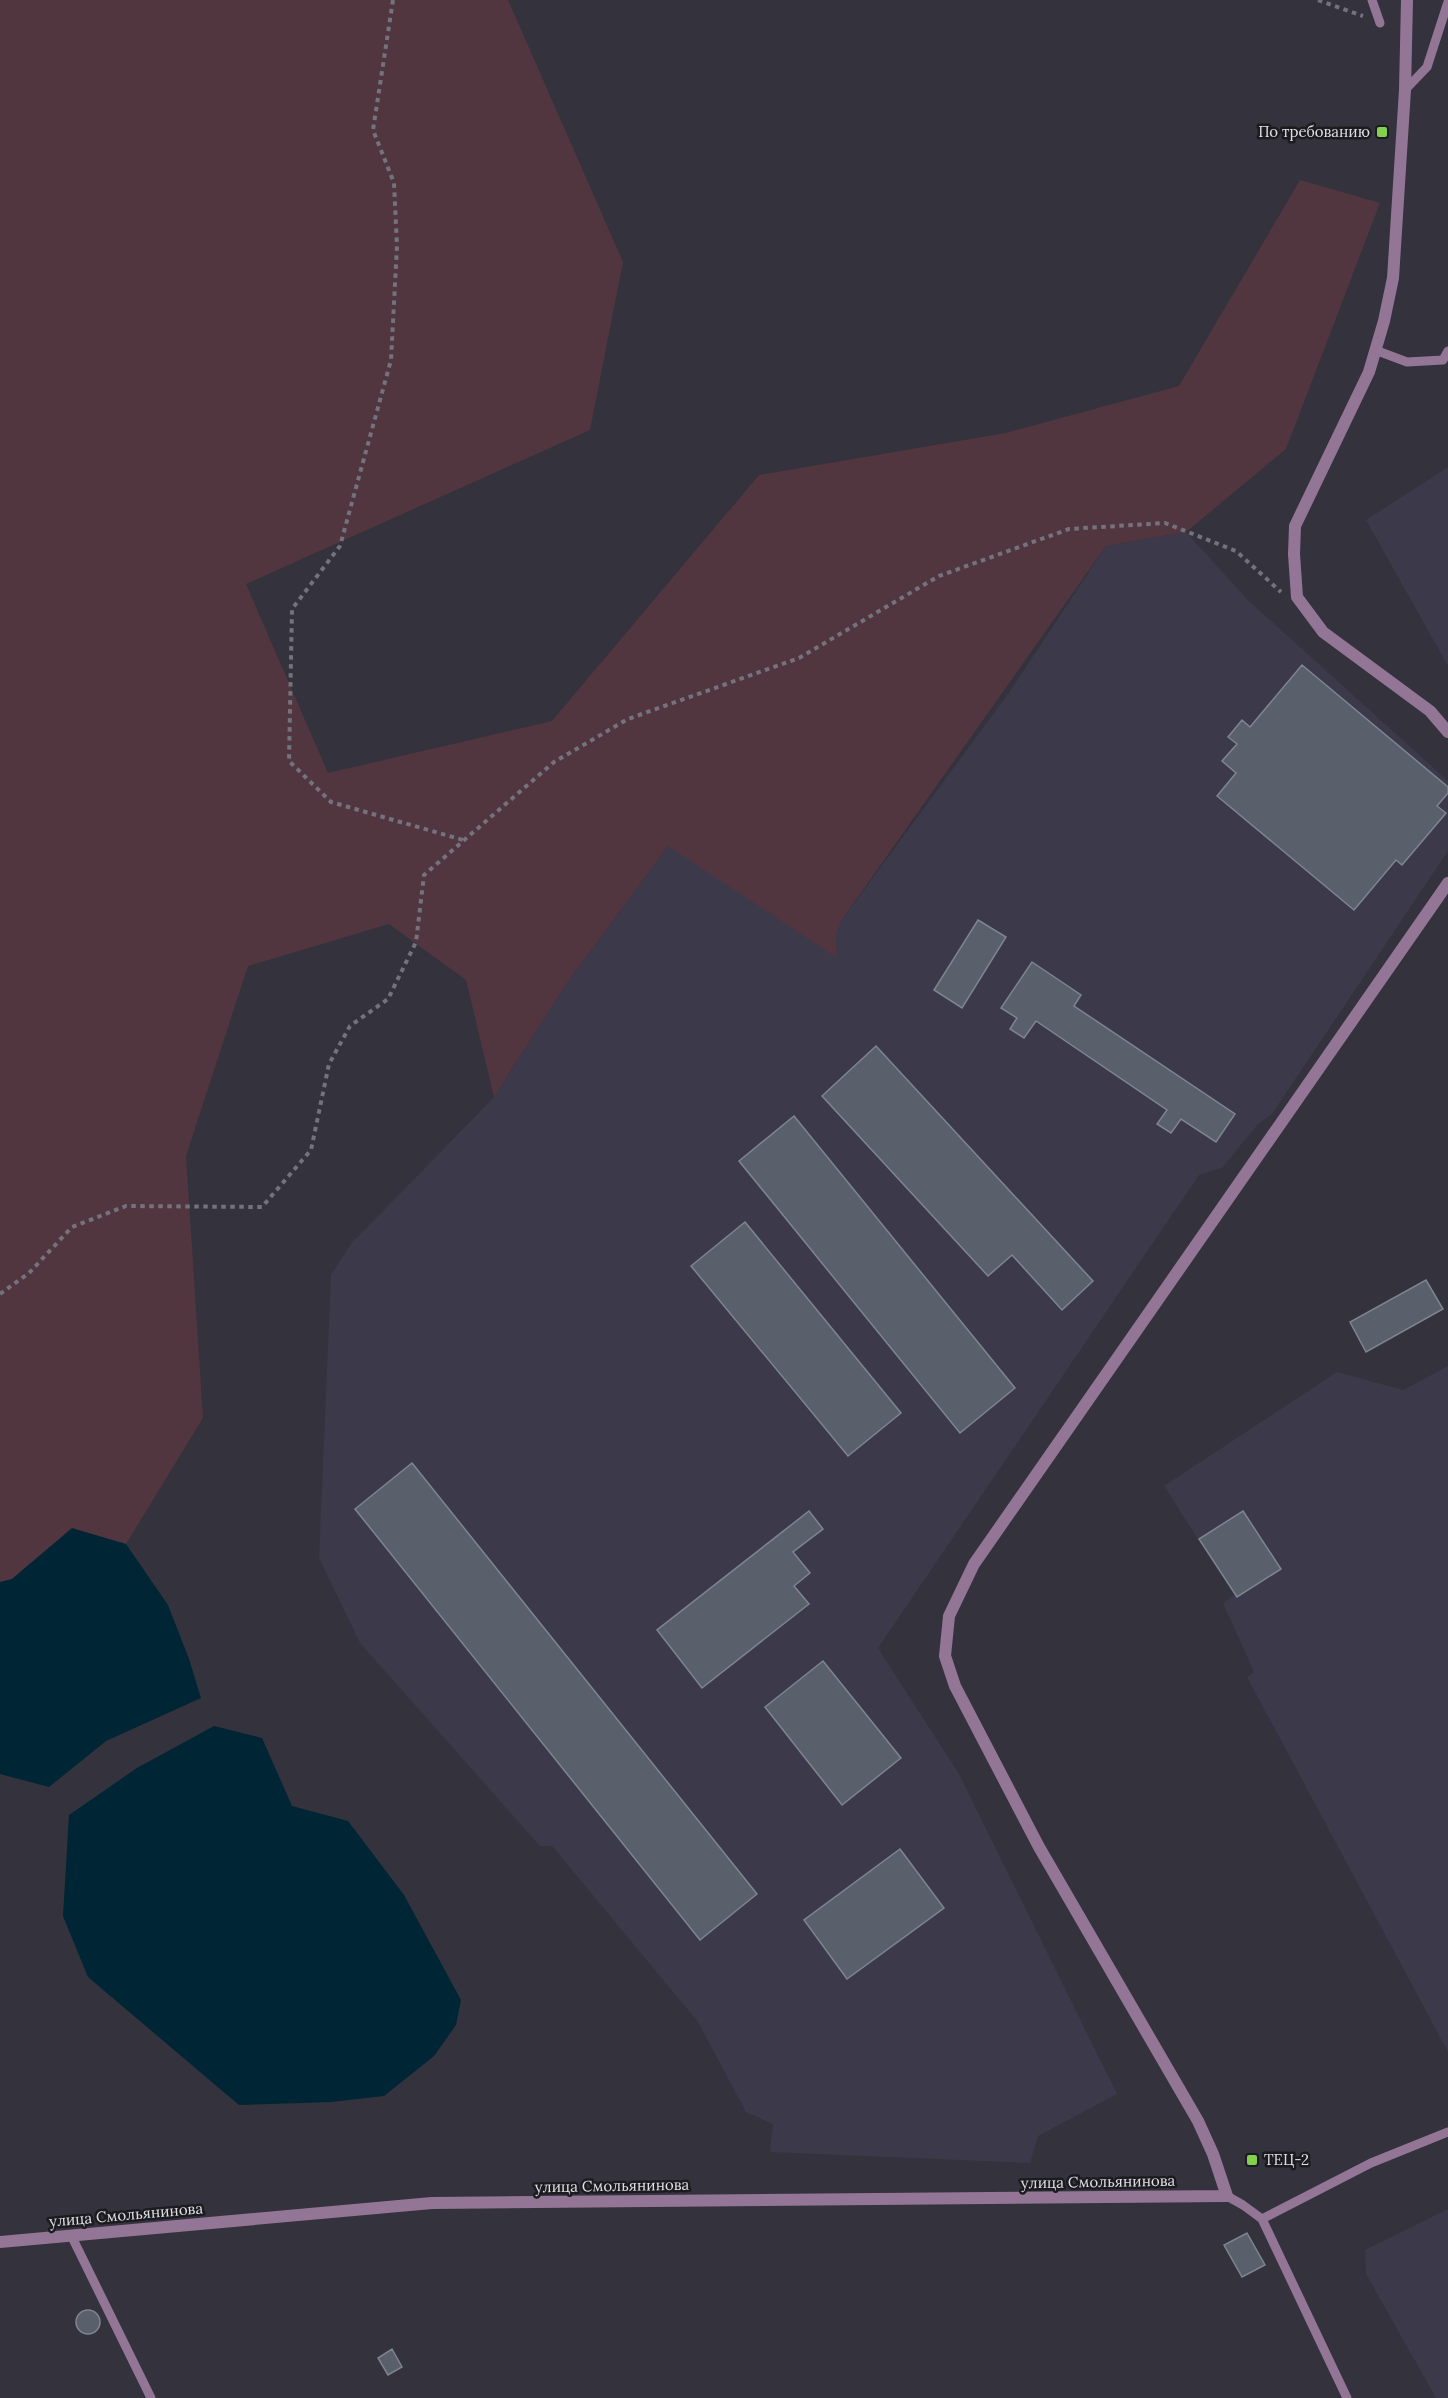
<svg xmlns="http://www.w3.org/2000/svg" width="1448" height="2398" viewBox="0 0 1448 2398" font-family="Lora,serif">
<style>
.built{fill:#3c394a}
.green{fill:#513640}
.water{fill:#002534}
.building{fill:#59606b;stroke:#7e8590;stroke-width:1.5}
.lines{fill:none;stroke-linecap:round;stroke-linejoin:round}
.path{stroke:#74727c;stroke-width:4;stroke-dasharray:4.5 4.5;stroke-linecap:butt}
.service{stroke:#937695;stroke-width:9}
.tertiary{stroke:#937695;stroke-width:12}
.poi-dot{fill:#83d04f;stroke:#1b1b20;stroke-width:2}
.labels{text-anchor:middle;stroke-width:5;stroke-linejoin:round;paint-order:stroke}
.poi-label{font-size:15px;fill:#e0dfe6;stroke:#1b1b20;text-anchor:end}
.street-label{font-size:15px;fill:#e0dfe6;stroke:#1b1b20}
</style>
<rect width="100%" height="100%" fill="#34323d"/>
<path class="built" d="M1448 467V666L1366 520Z
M1186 532 1248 600 1448 781V851L1272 1114 1258 1124 1222 1168 1199 1175 878 1648 959 1774 1117 2094 1038 2136 1030 2163 770 2152 773 2124 746 2112 698 2022 552 1846H540L360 1643 319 1558 331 1275 351 1244 494 1097 567 983 668 846 836 936 841 921 1010 691 1106 546Z
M1448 1366V2052L1247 1677 1254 1672 1223 1603 1234 1595 1164 1486 1337 1372 1403 1390Z
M1448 2209V2398H1436L1366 2274 1365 2250Z"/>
<path class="green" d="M0 0H508L623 262 590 430 246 584 328 773 552 721 759 475 1006 433 1179 386 1300 180 1380 203 1286 449 1186 532 1106 546 841 921 836 936 837 958 668 846 567 983 494 1097 466 980 389 924 248 966 186 1156 203 1418 126 1544 72 1529 12 1579 0 1582Z"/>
<path class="water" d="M72 1528 126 1544 168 1605 189 1659 201 1698 106 1741 49 1787 0 1774V1582L12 1579Z
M214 1726 262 1738 292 1806 348 1821 404 1895 461 2000 456 2025 434 2056 384 2096 331 2102 239 2105 88 1977 63 1916 69 1815 137 1768Z"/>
<path class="building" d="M1302 665 1448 787V793L1437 806 1446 813 1402 865 1396 860 1354 910 1217 796 1236 773 1222 761 1237 744 1228 737 1242 720 1250 727Z
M978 920 1006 937 962 1008 934 990Z
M1032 962 1081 995 1074 1006 1235 1114 1216 1142 1181 1119 1171 1133 1157 1124 1167 1110 1036 1021 1024 1038 1010 1029 1017 1018 1001 1008Z
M876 1046 1093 1281 1062 1310 1012 1255 988 1276 822 1096Z
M794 1116 1015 1388 960 1433 739 1161Z
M745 1222 901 1413 848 1456 691 1266Z
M1426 1280 1443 1309 1366 1352 1350 1322Z
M412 1463 757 1894 700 1940 355 1509Z
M809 1511 823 1529 793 1552 810 1573 794 1586 809 1604 702 1688 657 1630Z
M1243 1511 1281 1569 1237 1597 1199 1539Z
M823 1661 901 1758 842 1805 765 1707Z
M900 1849 944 1908 847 1979 804 1920Z
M1247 2233 1265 2265 1242 2277 1224 2245Z
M76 2322a12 12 0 1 1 24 0a12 12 0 1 1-24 0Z
M392 2349 402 2367 388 2375 378 2358Z"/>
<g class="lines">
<path class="path" d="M393 0 373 130 394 183 397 246 391 360 340 546 292 609 289 761 331 802 463 840
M1318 0 1363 16
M0 1294 29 1273 72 1227 126 1206 262 1207 311 1150 329 1064 350 1026 388 999 416 942 424 875 554 762 628 719 799 658 939 576 1069 529 1165 523 1236 551 1281 592"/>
<path class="service" d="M1372 0 1380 23
M1405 90 1427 67 1448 2
M1375 350 1407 362 1443 360 1448 351
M1227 2196 1243 2205 1262 2219 1347 2398
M1262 2219 1371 2163 1448 2132
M71 2235 151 2398"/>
<path class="tertiary" d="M1407 0 1405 90 1393 278 1384 321 1369 372 1295 526 1294 554 1297 597 1323 632 1430 711 1448 732
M0 2242 432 2203 1227 2196 1213 2154 1198 2121 1039 1847 955 1686 945 1656 949 1616 974 1564 1448 883"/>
</g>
<g class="poi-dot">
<rect x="1376" y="126" width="12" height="12" rx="3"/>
<rect x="1246" y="2154" width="12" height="12" rx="3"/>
</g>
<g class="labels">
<g class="poi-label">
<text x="1370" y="137">По требованию</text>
<text x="1264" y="2165" text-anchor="start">ТЕЦ-2</text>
</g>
<g class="street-label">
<text transform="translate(1098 2182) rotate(-1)" y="5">улица Смольянинова</text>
<text transform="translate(612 2186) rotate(-1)" y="5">улица Смольянинова</text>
<text transform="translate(126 2215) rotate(-5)" y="5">улица Смольянинова</text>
</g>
</g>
</svg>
